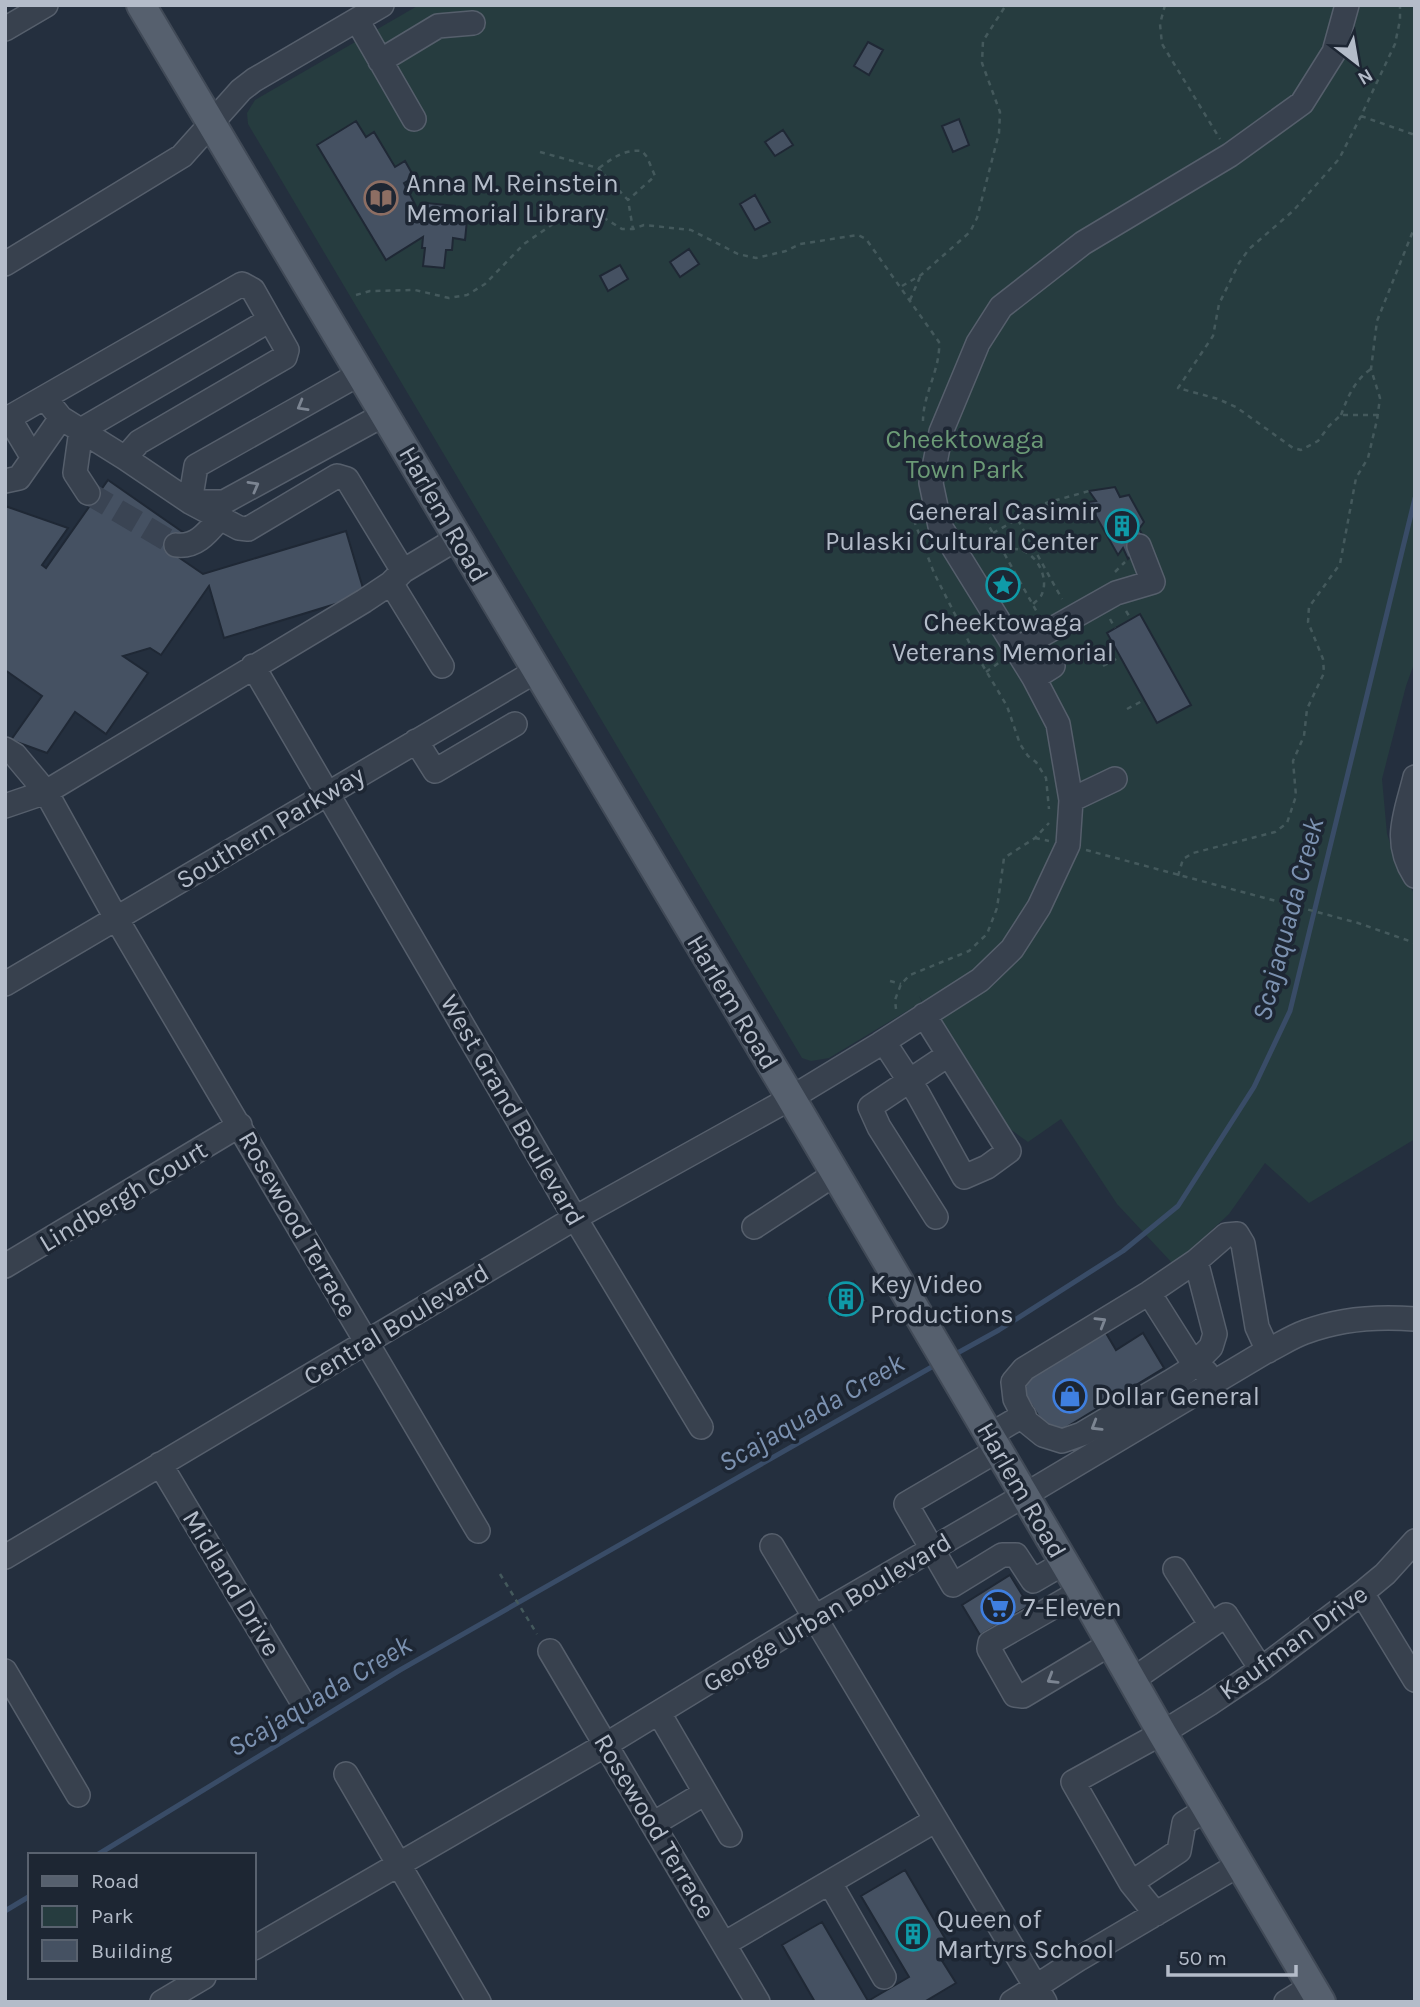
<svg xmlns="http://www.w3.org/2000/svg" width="1420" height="2007" viewBox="0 0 1420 2007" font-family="Karla,sans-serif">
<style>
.green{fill:#263c3f}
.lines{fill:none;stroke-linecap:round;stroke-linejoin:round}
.stream{stroke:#394c67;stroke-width:5}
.building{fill:#455162;stroke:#1f2835;stroke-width:2}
.minor-tunnel{stroke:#3a4453;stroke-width:23;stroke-dasharray:23 11;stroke-linecap:butt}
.minor-casing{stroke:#565f6c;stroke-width:26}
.major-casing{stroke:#414a57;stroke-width:32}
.path{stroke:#44595c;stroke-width:2.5;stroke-dasharray:5 5;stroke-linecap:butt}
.minor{stroke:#38414e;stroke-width:23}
.major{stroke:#56606e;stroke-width:28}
.oneway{stroke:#7c8592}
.labels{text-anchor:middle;stroke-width:7;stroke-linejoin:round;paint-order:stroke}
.poi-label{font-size:26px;fill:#b4bcc9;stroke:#1d2633;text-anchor:start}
.park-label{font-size:26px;fill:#6b9a76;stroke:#1d2633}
.street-label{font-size:26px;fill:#b4bcc9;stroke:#1d2633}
.water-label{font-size:28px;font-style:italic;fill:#7c92b1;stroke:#1d2633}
</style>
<rect width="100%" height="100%" fill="#242f3e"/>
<path class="green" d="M419 5H1415V661L1406 686 1382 779 1387 834 1398 867 1415 895V1139L1309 1203 1265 1163 1229 1214 1174 1265 1117 1204 1061 1119 1028 1142 996 1119 919 996 922 1002 829 1058 811 1061 802 1058 248 124 247 113 255 100Z"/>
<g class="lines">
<path class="stream" d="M952 1356 999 1330 1123 1251 1178 1206 1254 1087 1290 1011 1415 498
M97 1855 400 1670 937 1364
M5 1911 30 1896"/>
</g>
<path class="building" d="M868 42 883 50 869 75 854 66Z
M959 119 969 145 953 152 942 126Z
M356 121 366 137 374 132 395 167 405 161 414 177 404 183 420 214 427 215V203L455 206 454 218 467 220 465 240 453 238 452 250H446L444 268 423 266 425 248H422L423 237 386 260 317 145Z
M783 130 793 145 775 156 765 142Z
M755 195 770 222 755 230 740 204Z
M689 249 699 264 680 277 670 262Z
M620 265 628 279 608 291 600 276Z
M108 480 184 533 171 552 203 574 346 531 365 595 224 638 209 586 161 655 150 648 123 656 148 673 106 734 75 712 47 753 11 740 42 696 5 670V506L68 528 42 565 46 568Z
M1115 487 1120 497 1129 495 1144 522 1139 529 1145 539 1128 559 1123 548 1118 555 1088 502 1096 501 1089 491Z
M1140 614 1191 705 1157 723 1107 633Z
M854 1281 866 1301 839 1317 827 1297Z
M1103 1328 1116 1350 1143 1333 1164 1368 1060 1431 1044 1425 1016 1380Z
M1010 1575 1029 1606 980 1635 962 1605Z
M905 1870 953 1952 941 1959 956 1983 924 2002H815L782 1945 822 1922 868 2001 909 1977 861 1896Z"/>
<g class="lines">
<path class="minor-tunnel" d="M88 493 176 545"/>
<defs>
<path id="minor" d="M357 20 414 119
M5 29 46 5
M380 61 438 26 473 23
M5 264 182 156 241 90 254 80 382 5
M361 373 196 466 190 502H224L385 414
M45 398 61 418 125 458 190 502 239 528 248 529 337 476 347 479 403 571
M9 418 33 458
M5 420 242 284 253 290 287 350 285 357 139 442 125 458
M5 481 19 478 61 418
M88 493 75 473 81 430 270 320
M176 545C196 548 208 532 220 518
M391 583 442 666
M1015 650 1116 593 1153 582 1139 546
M253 666 575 1218 701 1427
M1034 678 1053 666
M416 741 435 771 515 724
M5 749 15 755 46 792 116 918 478 1531
M1415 777C1406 814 1392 840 1415 876
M1071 800 1115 779
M5 806 46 792 364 601 391 583 403 571 458 538
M5 984 536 671
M884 1042 918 1094 964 1177 987 1167 1009 1151 924 1015
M936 1217 879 1127 870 1107 948 1055
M754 1227 835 1174
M1196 1261 1215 1334 1211 1347 1186 1372 1170 1382 1082 1434 1062 1441 1043 1435 1027 1422 1015 1399 1013 1382 1024 1369 1149 1293 1196 1261 1226 1235 1237 1234 1243 1244 1257 1327 1268 1351
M5 1266 240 1125
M1149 1293 1194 1364 1206 1372
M990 1435 1024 1415
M998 1450 906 1504 953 1585 1002 1555H1016L1033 1581 1064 1563
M160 1464 303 1703
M772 1546 1045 2002
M5 1557 575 1218 791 1098 880 1044 980 980 1012 949 1039 907 1068 845 1071 800 1058 724 1034 678 940 526 931 483 941 432 978 343 1001 307 1083 243 1230 155 1302 103 1334 52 1347 5
M1175 1569 1211 1625
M1081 1591 990 1643 989 1649 1015 1695 1023 1696 1110 1644
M1362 1593 1415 1680
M550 1651 758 2002
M5 1671 78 1795
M1131 1681 1226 1615 1261 1669
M659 1713 730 1835
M346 1774 479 2002
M653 1824 705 1793
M830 1883 884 1977
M1131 1883 1179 1851 1184 1823 1207 1809
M1156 1914 1131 1883 1073 1782 1162 1733 1209 1704 1261 1669 1362 1593 1385 1574 1415 1541
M724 1944 936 1820
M254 1948 607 1744 815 1617 1025 1495 1265 1352C1278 1346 1291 1337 1305 1332 1339 1319 1378 1316 1415 1319
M162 2002 204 1977
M1012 2002 1077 1960 1240 1864
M1286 2002 1312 1986"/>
<path id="major" d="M141 5 791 1098 1081 1591 1162 1733 1321 2002"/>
</defs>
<use href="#minor" class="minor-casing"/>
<use href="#major" class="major-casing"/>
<path class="path" d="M1165 5 1160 24 1162 44 1220 139
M1361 116 1415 135
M540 152 598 168 628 200 633 229
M599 168C613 158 624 149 642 151L647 157 655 176 628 200
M902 286 921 275 970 232 977 218 999 133 1000 112 982 63 983 41 1006 5
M356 295 370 291 415 290 449 298 467 295 485 284 524 244 566 215 580 210 601 216 622 229H633L644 225 691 230 738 254 756 258 786 251 800 244 858 235 866 239 939 342C941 368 923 394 923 421
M910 300 920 277
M1341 415C1348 396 1355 380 1371 369
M1378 415H1341L1329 426 1318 441 1301 450 1293 448 1236 407 1218 399 1178 388 1213 336 1219 304 1239 263 1249 249 1293 211 1339 159 1361 116 1395 44 1400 20V5
M913 500 915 523 934 573 970 644 1007 706 1020 744 1028 756 1036 762 1046 778 1049 809
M1046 503 1050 510
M980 510 1038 614
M1018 520 1062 599
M993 533 1046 503 1089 491
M1073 546 1077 544
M1003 550C1007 550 1010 549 1014 549 1035 549 1051 578 1041 596 1040 598 1034 603 1033 604
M1115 572 1125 562
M1126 611 1131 619
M1110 619 1115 628
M1103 666 1120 657
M986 672 1000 662
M1127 709 1144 700
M1035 838 1049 841
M1086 850 1358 923 1415 943
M1178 876 1183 859 1193 853 1275 832 1287 823 1296 796 1293 761 1304 736 1307 709 1324 673 1323 659 1308 622 1309 607 1340 564 1356 478 1368 458 1377 420 1380 398 1371 369 1377 321 1415 226
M890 981 901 984
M896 1009 895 1000 901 984 910 975 969 951 987 934 997 908 1004 858 1035 838 1049 823
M500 1574 537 1634"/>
<use href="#minor" class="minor"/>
<use href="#major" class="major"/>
</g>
<defs><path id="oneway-chevron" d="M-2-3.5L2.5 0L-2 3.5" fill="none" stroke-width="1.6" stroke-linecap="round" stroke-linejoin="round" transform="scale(1.75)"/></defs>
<g class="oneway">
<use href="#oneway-chevron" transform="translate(302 406) rotate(150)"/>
<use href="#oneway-chevron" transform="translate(254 486) rotate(-29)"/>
<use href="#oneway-chevron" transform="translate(1101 1322) rotate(-31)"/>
<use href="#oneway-chevron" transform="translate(1096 1426) rotate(149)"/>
<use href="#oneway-chevron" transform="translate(1052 1679) rotate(149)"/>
</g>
<defs>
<symbol id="library-ring" viewBox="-11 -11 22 22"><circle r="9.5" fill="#1d2633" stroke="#8d6e63" stroke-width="1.5"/><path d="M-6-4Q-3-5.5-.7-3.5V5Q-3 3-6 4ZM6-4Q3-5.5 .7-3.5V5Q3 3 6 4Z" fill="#8d6e63"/></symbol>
<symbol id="building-ring" viewBox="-11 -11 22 22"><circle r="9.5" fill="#1d2633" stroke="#0f9aa8" stroke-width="1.5"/><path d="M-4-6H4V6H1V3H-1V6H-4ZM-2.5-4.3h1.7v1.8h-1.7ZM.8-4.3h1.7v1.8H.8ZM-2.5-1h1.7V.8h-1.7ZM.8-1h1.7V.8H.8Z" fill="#0f9aa8"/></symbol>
<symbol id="sight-ring" viewBox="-11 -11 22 22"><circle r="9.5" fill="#1d2633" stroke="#0f9aa8" stroke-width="1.5"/><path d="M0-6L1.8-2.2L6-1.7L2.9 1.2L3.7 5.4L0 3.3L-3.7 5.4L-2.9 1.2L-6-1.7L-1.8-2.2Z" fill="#0f9aa8"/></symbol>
<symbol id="shop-ring" viewBox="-11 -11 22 22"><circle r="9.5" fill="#1d2633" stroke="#3f7fe0" stroke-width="1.5"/><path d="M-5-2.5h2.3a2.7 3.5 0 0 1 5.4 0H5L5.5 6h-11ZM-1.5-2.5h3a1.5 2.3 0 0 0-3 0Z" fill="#3f7fe0"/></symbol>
<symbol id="supermarket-ring" viewBox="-11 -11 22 22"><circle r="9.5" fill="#1d2633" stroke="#3f7fe0" stroke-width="1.5"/><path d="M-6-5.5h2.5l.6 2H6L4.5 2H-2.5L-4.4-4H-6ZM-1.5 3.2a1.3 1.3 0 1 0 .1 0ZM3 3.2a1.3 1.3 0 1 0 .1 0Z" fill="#3f7fe0"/></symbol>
</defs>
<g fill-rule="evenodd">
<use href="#library-ring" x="362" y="179" width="38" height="38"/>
<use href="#building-ring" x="1103" y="507" width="38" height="38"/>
<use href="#sight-ring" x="984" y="566" width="38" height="38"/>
<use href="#building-ring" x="827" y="1280" width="38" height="38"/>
<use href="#shop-ring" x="1051" y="1377" width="38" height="38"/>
<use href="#supermarket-ring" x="979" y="1588" width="38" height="38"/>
<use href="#building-ring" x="894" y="1915" width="38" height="38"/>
</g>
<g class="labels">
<g class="poi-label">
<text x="406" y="192">Anna M. Reinstein<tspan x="406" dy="30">Memorial Library</tspan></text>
<text x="1098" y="520" text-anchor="end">General Casimir<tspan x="1098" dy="30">Pulaski Cultural Center</tspan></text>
<text x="1003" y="631" text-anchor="middle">Cheektowaga<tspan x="1003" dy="30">Veterans Memorial</tspan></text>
<text x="870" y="1293">Key Video<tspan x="870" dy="30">Productions</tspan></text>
<text x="1094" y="1405">Dollar General</text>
<text x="1023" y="1616">7-Eleven</text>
<text x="937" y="1928">Queen of<tspan x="937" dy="30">Martyrs School</tspan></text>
</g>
<g class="park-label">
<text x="965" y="448">Cheektowaga<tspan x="965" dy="30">Town Park</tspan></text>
</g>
<g class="street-label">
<text transform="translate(444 514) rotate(60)" y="9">Harlem Road</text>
<text transform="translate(270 827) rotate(-31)" y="9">Southern Parkway</text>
<text transform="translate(733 1002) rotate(59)" y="9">Harlem Road</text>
<text transform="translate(513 1110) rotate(60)" y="9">West Grand Boulevard</text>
<text transform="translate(123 1196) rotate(-31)" y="9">Lindbergh Court</text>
<text transform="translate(298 1224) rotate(60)" y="9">Rosewood Terrace</text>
<text transform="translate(396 1324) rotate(-31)" y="9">Central Boulevard</text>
<text transform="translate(1022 1490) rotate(60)" y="9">Harlem Road</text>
<text transform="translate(232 1583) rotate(59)" y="9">Midland Drive</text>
<text transform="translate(827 1612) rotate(-31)" y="9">George Urban Boulevard</text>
<text transform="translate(1293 1642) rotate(-36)" y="9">Kaufman Drive</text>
<text transform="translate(655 1826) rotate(59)" y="9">Rosewood Terrace</text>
</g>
<g class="water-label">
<text transform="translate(1287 919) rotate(-75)" y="10">Scajaquada Creek</text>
<text transform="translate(811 1412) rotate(-30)" y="10">Scajaquada Creek</text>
<text transform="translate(319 1695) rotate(-31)" y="10">Scajaquada Creek</text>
</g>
</g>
<rect width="1420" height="2007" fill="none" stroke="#b4bcc9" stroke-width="14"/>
<rect x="28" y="1853" width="228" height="126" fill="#1d2633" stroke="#59626f" stroke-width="2"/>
<rect x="42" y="1876" width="35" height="10" fill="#56606e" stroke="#59626f" stroke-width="2"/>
<text x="91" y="1888" font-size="21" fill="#b4bcc9">Road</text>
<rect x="42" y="1906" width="35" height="21" fill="#263c3f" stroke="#59626f" stroke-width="2"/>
<text x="91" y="1923" font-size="21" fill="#b4bcc9">Park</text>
<rect x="42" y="1940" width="35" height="21" fill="#455162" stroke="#59626f" stroke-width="2"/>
<text x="91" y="1958" font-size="21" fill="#b4bcc9">Building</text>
<g transform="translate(1357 63) rotate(149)" stroke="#1d2633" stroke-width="5" paint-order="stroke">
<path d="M0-5L12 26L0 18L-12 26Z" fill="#b4bcc9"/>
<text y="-10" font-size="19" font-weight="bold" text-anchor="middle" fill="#b4bcc9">N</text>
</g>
<path d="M1168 1965v10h128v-10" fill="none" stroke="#b4bcc9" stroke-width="3.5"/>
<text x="1178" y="1965" font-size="21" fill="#b4bcc9" stroke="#1d2633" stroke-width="5" paint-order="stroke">50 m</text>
</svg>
